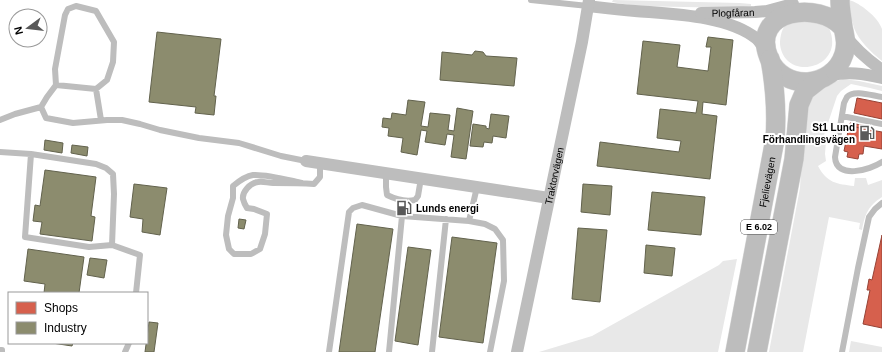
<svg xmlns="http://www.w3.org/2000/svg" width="882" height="352" viewBox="0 0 882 352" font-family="Arial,sans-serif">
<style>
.green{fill:#e8e8e8}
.shops{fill:#d6604d;stroke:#964336}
.industry{fill:#8c8c6e;stroke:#62624d}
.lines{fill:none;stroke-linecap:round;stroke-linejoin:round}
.primary-casing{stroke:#dbdbdb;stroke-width:20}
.lane{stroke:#bdbdbd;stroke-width:6}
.street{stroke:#bdbdbd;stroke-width:12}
.primary{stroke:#bdbdbd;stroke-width:19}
.labels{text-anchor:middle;stroke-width:4;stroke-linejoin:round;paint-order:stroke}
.shield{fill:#fff;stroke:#4c4c4c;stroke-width:1}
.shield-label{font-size:9px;font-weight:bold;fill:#000}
.street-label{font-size:10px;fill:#000;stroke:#fff}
.poi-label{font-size:10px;font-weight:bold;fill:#000;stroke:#fff;text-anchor:end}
</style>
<rect width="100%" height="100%" fill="#fff"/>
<path class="green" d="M613 0 740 3 751 4V6L734 8 634 6 612 2Z
M849 0C860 3 878 17 882 29 882 34 882 54 882 61 871 52 859 41 854 28 851 19 850 9 849 0Z
M807 15 829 28C847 69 784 83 780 44 780 39 781 30 785 26 788 24 803 18 807 15Z
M843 79 859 81 882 86V91L870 88 851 84 841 91 837 96 824 135V138L826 141 825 154 826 161 818 166C827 183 837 184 854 186L855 178H866L868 185 882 180V197C868 206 865 214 862 230L859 229 860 223 829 217 803 352H769L800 188C801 172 802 156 803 139 804 126 804 112 811 100 817 89 831 82 843 79Z
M737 259 718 352H539L592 336 719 265 723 261Z
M851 341 882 347V352H849Z"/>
<path class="shops" d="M857 98 882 103V119L854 113Z
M850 123 867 126 866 129 850 126Z
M849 126 882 132V149L864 146 863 154H859L858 159 847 157 848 152 844 151Z
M882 235V328L863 324 870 290H867L869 279 872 280Z"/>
<path class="industry" d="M157 32 221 39 214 96H216L214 115 195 113 196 107 149 102Z
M708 37 733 40 726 105 703 102 702 114 717 116 710 179 597 166 600 142 679 152 681 141 657 138 660 109 696 113 698 101 637 94 643 41 680 45 677 67 708 71 711 47H706Z
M475 51 483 52 486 56 517 58 514 86 440 80 442 52 472 55Z
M408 100 425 102 421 126 428 127 430 113 450 115 448 130 454 131 457 108 473 111 466 159 451 157 454 135 447 134 445 145 425 142 427 131 421 130 417 155 401 152 403 138 388 136 389 128 382 127 383 118 391 119 392 113 406 115Z
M491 114 509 116 506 138 493 136 492 143 484 142 483 147 470 146 473 124 486 126V128L489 129Z
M45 140 63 143 62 153 44 150Z
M72 145 88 147 87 156 71 153Z
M45 170 96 177 91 216 95 217 92 241 40 234 42 222 33 221 35 205 40 206Z
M134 184 167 188 160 235 142 232 143 219 130 217Z
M583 184 612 186 610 215 581 212Z
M652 192 705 197 701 235 648 230Z
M239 219 246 220 244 229 238 228Z
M357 224 393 229 375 352H339Z
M578 228 607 230 600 302 572 299Z
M452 237 497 243 483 343 439 337Z
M646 245 675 248 672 276 644 273Z
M408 247 431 250 418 345 395 341Z
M28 249 84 257 79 293H44L45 284 24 281Z
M90 258 107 260 104 278 87 275Z
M149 322 158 323 154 352H145Z
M52 343H73L72 346Z"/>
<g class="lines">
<defs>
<g id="primary">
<path d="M840 0C840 9 842 18 843 27 845 37 847 44 844 54 833 89 783 92 769 58 749 9 820 0 843 28"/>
<path id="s3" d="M735 352 775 139C777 112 775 86 770 59"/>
<path d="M757 352 794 159 799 105 805 91 819 80"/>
</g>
</defs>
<use href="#primary" class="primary-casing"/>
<path class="lane" d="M531 0 588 6
M56 85 96 89 107 80 113 62 114 42 96 11 76 6 68 9 65 15 55 69 56 85 47 97 41 107 46 118 73 123 107 120H122L140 124 160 130 199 138 239 143 281 156 306 161
M96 89 101 120
M882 97C873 96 854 89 847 97 846 99 845 101 844 103L835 157C836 180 870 170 882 162
M842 116 882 124
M0 120 15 114 41 107
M0 152 31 154 96 164 106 168 113 174 114 194 112 245 140 255 136 293
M31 154 25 237 89 247 112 245
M386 173V187L387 195C395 199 406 202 415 200L418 196 421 178
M302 183C288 180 266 174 253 175 246 176 239 181 233 186V198L228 216 226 235 229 249 234 254H251L260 249 265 234 267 214 254 209 247 208C245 205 244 203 243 199 242 192 250 183 258 182 263 181 268 183 273 183 287 183 300 183 314 184L320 177V163
M469 221 477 187
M0 350H2V352
M125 352 129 343
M329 352 349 212 353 208 362 205 402 216 469 221 485 224 495 229 503 240 504 281 490 352
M389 352 402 216
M432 352 446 219
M842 352 858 268 869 217 875 209 882 203"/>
<g class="street">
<path d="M588 6C604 8 619 10 635 11 670 14 728 15 757 39 760 42 763 47 766 51"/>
<path id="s1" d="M701 13 755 12 767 11 793 4"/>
<path d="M845 35C855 49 868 60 882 70"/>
<path d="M829 75C849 72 862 73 882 78"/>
<path d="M306 161 549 198"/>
<path id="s2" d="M517 352 582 42 589 0"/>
</g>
<use href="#primary" class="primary"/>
</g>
<defs>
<symbol id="fuel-bare" viewBox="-9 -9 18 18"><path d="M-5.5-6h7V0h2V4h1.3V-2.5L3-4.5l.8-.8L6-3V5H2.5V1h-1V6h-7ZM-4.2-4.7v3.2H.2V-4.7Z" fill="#595959" stroke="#fff" stroke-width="2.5" paint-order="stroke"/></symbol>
</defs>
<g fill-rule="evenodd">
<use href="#fuel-bare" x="856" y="122" width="22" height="22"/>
<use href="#fuel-bare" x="393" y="197" width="22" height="22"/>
</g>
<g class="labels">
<rect class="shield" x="741" y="220" width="36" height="14" rx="3"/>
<g class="shield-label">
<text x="759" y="230">E 6.02</text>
</g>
<g class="street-label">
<text dy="4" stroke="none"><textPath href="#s1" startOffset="32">Plogfåran</textPath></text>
<text dy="4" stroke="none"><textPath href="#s2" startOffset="180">Traktorvägen</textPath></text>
<text dy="4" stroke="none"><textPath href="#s3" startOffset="173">Fjelievägen</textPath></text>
</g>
<g class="poi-label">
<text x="855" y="131">St1 Lund<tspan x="855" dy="12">Förhandlingsvägen</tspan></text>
<text x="416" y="212" text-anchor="start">Lunds energi</text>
</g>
</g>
<rect x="8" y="292" width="140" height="52" fill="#ffffff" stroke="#999999"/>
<rect x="16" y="302" width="20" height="12" fill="#d6604d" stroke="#999999"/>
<text x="44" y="312" font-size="12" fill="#000000">Shops</text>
<rect x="16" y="322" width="20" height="12" fill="#8c8c6e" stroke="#999999"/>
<text x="44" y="332" font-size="12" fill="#000000">Industry</text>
<g transform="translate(28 28) rotate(255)"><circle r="19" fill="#ffffff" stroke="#999999"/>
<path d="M0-3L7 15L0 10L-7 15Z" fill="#595959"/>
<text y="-6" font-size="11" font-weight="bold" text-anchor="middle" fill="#000000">N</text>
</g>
</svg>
